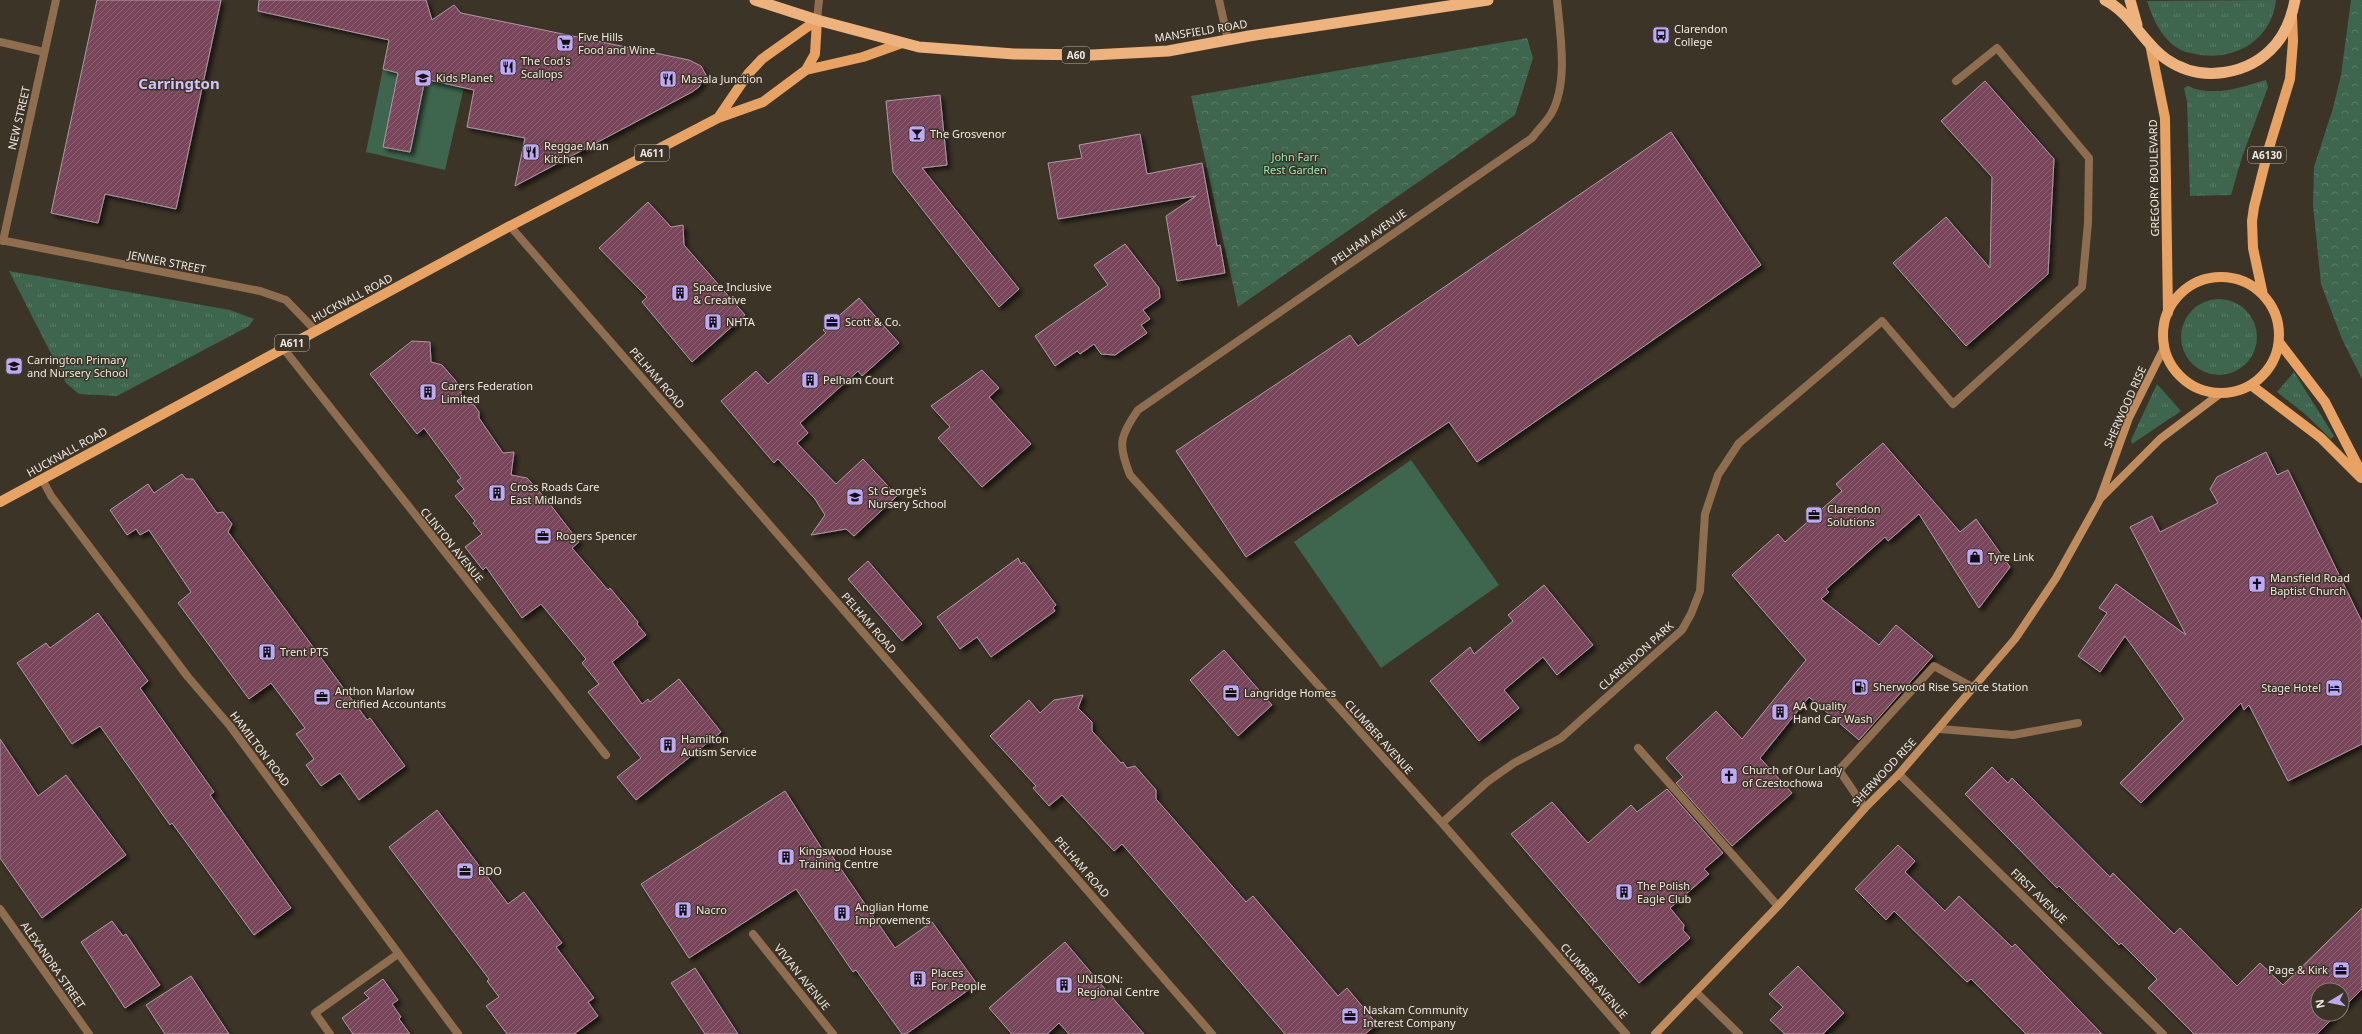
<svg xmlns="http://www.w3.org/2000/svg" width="2362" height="1034" viewBox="0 0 2362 1034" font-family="'Noto Sans',sans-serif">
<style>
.grass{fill:url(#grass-tufts)}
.park{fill:url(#park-crowns)}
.garden{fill:#3e654d}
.building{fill:url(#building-hatch);stroke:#ad9aa1;filter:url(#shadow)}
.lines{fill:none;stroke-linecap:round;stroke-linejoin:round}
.service{stroke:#8f6d4f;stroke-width:8}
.minor{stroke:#8f6d4f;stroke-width:8}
.secondary{stroke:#c18c5b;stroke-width:8}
.primary{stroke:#e8a362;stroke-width:10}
.trunk{stroke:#eeb27c;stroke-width:11}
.labels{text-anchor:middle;stroke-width:3;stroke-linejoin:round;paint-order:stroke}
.shield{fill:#3d3428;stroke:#b9b2a9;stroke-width:1}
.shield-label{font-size:10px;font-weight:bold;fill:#eee8e0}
.poi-label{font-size:11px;fill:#eee8e0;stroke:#3d3428;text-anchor:start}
.street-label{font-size:11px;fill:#eee8e0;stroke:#3d3428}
.park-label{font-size:11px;fill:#96e6b4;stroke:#3d3428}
.district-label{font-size:15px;font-weight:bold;fill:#d0c2fb;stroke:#3d3428}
</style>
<defs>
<pattern id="grass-tufts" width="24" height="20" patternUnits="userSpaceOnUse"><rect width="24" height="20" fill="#3e654d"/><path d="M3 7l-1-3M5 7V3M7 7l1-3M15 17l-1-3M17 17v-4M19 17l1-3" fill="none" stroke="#5a7b66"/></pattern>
<pattern id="park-crowns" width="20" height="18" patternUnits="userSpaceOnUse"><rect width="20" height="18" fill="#3e654d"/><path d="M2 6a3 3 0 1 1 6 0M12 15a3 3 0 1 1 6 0" fill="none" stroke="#5a7b66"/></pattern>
<pattern id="building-hatch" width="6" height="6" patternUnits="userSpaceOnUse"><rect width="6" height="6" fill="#78455a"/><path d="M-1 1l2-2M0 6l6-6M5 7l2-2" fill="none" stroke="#8c6071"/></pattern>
<filter id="shadow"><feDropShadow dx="3.5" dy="3.5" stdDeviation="2" flood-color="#0009"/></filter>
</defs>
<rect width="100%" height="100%" fill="#3d3428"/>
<path class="grass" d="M2276 0C2272 38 2238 60 2201 55 2191 53 2181 52 2173 45 2158 32 2153 18 2147 1Z
M2266 80 2268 87 2242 157 2231 195 2190 196 2187 102 2184 88 2188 86C2213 98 2241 87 2266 80Z
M9 271 230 310 254 319 249 326 117 396 79 394 66 383Z
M2181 337a38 38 0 1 1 76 0a38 38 0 1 1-76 0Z
M2294 372 2334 436 2331 439 2305 414 2277 392Z
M2157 384 2181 411 2132 444 2131 440Z"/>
<path class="park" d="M2351 0H2362V379L2342 339 2321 284 2313 205 2314 167 2333 108 2341 75Z
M1527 38 1533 58 1515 115 1238 307 1191 96Z"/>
<path class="garden" d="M383 69 464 87 445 170 366 152Z
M1411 460 1499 585 1381 668 1294 542Z"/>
<path class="building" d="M97 0H221L176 209 105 194 98 223 51 213Z
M259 0H426L432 20 454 5 461 13 689 60 701 66 706 75 699 87 692 92 515 186 525 138 467 127 474 90 425 79 410 152 383 147 398 73 383 69 389 40 258 11Z
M1985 81 2054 159 2048 274 1966 346 1893 263 1946 217 1990 268 1992 177 1941 121Z
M940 95 947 165 922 168 1019 289 999 307 893 172 886 101Z
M1671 132 1761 265 1477 462 1449 422 1246 557 1176 451 1350 335 1358 346Z
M1140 134 1147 174 1202 163 1217 246 1220 245 1225 273 1177 281 1166 216 1196 196 1058 219 1048 163 1082 158 1079 145Z
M648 202 671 227 683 225 684 245 745 315 692 362 642 302 647 297 599 248Z
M1125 244 1159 288 1160 298 1143 310 1150 319 1141 325 1147 333 1115 355 1101 354 1094 344 1080 354 1077 351 1055 366 1035 336 1108 285 1094 265Z
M859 298 899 343 862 376 858 371 800 423 808 433 797 443 836 484 863 459 897 496 854 536 846 529 811 535 825 515 815 499 778 459 774 463 721 401 756 371 768 384 826 333 823 330Z
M412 341 430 342 431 362 442 365 455 380 461 389V402L474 405 479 412V418L503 453 514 452 511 475 527 478 546 499 579 542 572 548 608 590 610 588 638 622 637 624 646 635 612 662 642 704 648 699 650 702 679 679 721 732 636 800 617 777 641 758 588 692 599 684 582 663 586 659 541 604 522 618 486 567 483 570 465 547 482 534 473 523 475 521 455 496 464 489 457 481 461 478 424 428 417 434 370 374Z
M982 370 999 388 989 397 1031 444 982 487 938 438 950 427 931 406Z
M1883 443 1960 532 1976 519 2010 567 1979 608 1919 514 1888 541 1885 537 1826 589 1829 592 1821 599 1879 645 1896 625 1933 656 1859 740 1809 697 1760 758 1792 793 1732 846 1676 783 1683 777 1666 758 1716 711 1742 739 1806 660 1732 575 1778 534 1785 542 1842 491 1836 484Z
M2266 452 2277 475 2288 470 2362 622V744L2288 781 2249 705 2244 710 2241 703 2141 803 2120 783 2184 719 2125 636 2100 672 2078 656 2107 613 2099 608 2116 584 2186 635 2130 527 2152 516 2160 532 2218 503 2210 489 2217 477Z
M182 474 186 479H193L217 513 223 512 232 524 228 532 367 720 370 718 405 766 359 800 340 773 321 786 306 765 314 759 296 734 305 728 271 683 249 699 178 603 191 592 149 530 140 535 136 529 127 535 110 510 148 484 154 493Z
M1018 558 1021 564 1024 562 1056 605 1053 608 1055 611 991 657 977 637 960 649 937 617Z
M868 561 922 624 902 641 848 579Z
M1544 585 1593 645 1557 675 1543 657 1504 690 1519 708 1479 741 1430 681 1470 647 1474 654 1513 621 1508 615Z
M98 613 148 681 140 688 214 792 210 795 291 908 254 935 172 823 170 825 100 726 72 744 17 663 46 643 50 648Z
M1224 650 1272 705 1238 736 1190 680Z
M1083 695 1078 708 1092 722V731L1121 763 1123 762 1127 768 1135 766 1156 790V799L1246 902 1253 896 1338 996 1347 988 1377 1024 1365 1034H1285L1122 844 1114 851 1062 795 1049 806 1033 788 1036 786 990 736 1029 700 1040 713 1054 700Z
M0 739 38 796 66 775 126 855 42 918 0 858Z
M1992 767 2008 783 2012 778 2110 877 2113 873 2174 934 2180 928 2237 986 2260 963 2283 985 2362 908V989L2342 1009V990H2318V1014H2337L2317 1034H2194L2148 988 2157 979 2121 943 2119 945 2059 886 2057 888 1965 794Z
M1667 789 1723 853 1704 869 1709 874 1670 908 1684 925 1683 930 1690 938 1639 983 1511 834 1552 802 1588 843 1631 805 1637 812Z
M785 791 824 852 828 850 895 948 932 922 977 984 906 1034H902L856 970 853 972 796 889 689 958 641 884Z
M437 810 508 904 524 892 562 943 556 947 594 998 588 1002 598 1016 574 1034H507L486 1006 499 997 487 981 489 979 389 847Z
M1898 845 1915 861 1905 872 1945 911 1959 896 2012 947 2015 944 2102 1034H2026L1971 979 1967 982 1894 911 1886 920 1855 889Z
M112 921 123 936 126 934 160 985 125 1008 81 942Z
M1065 942 1117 1003 1144 1034H1069L1059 1023 1047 1034H1012L989 1008Z
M1798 966 1844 1013 1823 1034H1785L1770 1020 1783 1007 1769 994Z
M695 968 738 1034H705L671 983Z
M191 976 229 1034H165L146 1005Z
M383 979 398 1000 392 1004 401 1017 399 1019 410 1034H353L342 1018 369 998 364 993Z"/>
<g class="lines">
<path class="service" d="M1219 0 1228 40
M0 42 44 52
M1837 360 1882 321 1953 404 2082 287 2088 223 2089 158 1997 48 1956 81
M1940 729 2013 735 2078 723
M1638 748 1778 906
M1865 808 1839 770 1934 666 1974 688
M330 1034 315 1013 398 954"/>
<path class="minor" d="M1557 0C1560 33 1569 83 1551 114 1546 122 1538 130 1532 138L1138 410C1119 437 1118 445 1130 475L1442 823 1626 1034
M817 20 819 0
M510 226 1212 1034
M0 240 260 291 286 300 316 331
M3 241 56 0
M283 348 606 755
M42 479 51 496 188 677 230 726 458 1034
M1899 774 2163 1034
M1442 823 1487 782 1514 763 1561 738 1682 630 1691 614 1700 591 1705 514 1718 475 1739 443 1837 360
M0 909 89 1034
M753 934 833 1034
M1696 992 1739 1034"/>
<path class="secondary" d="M2100 499 2160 439 2221 393
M1655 1034 1778 906 1865 808 1899 774 2015 639 2056 578 2099 501 2129 418 2165 346"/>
<path class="primary" d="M2150 44 2165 118 2168 313
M806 70 863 57 902 43
M718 118 748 74 762 59 817 20
M2163 335a58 58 0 1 1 116 0a58 58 0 1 1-116 0Z
M2263 295 2253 248 2252 221 2254 207 2268 151 2290 79 2293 41 2292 16
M2279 342 2325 402 2362 474
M2251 385 2321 438 2361 478
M0 502 510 226 718 118 763 102 806 70 815 54 817 20"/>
<path class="trunk" d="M755 0 817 20 919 47 1014 54 1092 55 1168 51 1249 36 1488 0
M2105 0C2131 13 2143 43 2166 59 2200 83 2249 76 2276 44 2287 31 2292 16 2295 0
M2130 0 2137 25"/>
</g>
<defs>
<symbol id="bus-square" viewBox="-11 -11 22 22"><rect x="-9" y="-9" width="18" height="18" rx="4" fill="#bda9f5" stroke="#3d3428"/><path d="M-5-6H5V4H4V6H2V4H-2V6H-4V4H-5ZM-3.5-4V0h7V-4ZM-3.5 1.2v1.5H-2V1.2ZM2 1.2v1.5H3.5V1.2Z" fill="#111"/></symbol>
<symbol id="supermarket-square" viewBox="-11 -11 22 22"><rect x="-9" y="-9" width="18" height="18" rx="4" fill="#bda9f5" stroke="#3d3428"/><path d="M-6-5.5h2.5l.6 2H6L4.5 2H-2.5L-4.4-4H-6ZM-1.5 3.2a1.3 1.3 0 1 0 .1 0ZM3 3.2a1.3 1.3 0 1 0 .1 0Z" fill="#111"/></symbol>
<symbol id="restaurant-square" viewBox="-11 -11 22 22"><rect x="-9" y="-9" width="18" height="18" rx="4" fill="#bda9f5" stroke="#3d3428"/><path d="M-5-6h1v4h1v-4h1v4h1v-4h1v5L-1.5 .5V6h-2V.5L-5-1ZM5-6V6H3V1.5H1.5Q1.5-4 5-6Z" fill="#111"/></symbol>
<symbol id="school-square" viewBox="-11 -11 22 22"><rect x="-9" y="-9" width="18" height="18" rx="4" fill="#bda9f5" stroke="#3d3428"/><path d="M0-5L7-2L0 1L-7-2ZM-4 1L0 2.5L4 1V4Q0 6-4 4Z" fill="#111"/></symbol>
<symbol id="bar-square" viewBox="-11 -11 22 22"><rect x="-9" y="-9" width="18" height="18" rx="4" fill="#bda9f5" stroke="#3d3428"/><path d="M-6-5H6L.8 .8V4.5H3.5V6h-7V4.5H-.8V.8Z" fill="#111"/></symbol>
<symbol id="building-square" viewBox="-11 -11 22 22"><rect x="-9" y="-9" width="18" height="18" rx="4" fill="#bda9f5" stroke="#3d3428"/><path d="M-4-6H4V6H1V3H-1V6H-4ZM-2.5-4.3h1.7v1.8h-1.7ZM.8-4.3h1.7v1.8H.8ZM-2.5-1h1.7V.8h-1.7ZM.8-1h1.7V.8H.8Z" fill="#111"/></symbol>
<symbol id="office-square" viewBox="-11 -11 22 22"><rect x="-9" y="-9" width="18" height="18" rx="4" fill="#bda9f5" stroke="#3d3428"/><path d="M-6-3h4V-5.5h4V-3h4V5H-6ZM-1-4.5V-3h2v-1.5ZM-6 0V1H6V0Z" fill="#111"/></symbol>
<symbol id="shop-square" viewBox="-11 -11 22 22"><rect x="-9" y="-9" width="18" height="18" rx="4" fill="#bda9f5" stroke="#3d3428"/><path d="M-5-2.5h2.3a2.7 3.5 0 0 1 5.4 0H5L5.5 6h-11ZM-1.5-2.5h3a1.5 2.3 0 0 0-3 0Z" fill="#111"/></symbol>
<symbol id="church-square" viewBox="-11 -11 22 22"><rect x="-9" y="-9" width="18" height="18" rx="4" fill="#bda9f5" stroke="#3d3428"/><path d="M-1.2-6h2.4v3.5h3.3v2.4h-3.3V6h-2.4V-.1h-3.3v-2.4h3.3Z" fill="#111"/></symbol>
<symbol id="fuel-square" viewBox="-11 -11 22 22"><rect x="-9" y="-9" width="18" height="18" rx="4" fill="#bda9f5" stroke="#3d3428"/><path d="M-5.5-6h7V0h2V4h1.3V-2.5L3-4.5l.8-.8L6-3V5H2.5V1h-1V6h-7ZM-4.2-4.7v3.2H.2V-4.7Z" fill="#111"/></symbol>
<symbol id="hotel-square" viewBox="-11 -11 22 22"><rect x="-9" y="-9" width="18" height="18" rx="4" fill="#bda9f5" stroke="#3d3428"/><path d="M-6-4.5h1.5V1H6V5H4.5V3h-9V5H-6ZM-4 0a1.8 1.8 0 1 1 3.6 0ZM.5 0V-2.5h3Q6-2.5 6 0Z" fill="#111"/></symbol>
</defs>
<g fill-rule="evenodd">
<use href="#bus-square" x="1651" y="25" width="20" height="20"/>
<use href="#supermarket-square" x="555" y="33" width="20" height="20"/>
<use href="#restaurant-square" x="498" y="57" width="20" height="20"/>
<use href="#school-square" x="413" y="68" width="20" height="20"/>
<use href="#restaurant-square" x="658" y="69" width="20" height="20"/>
<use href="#bar-square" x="907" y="124" width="20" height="20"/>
<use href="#restaurant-square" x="521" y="142" width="20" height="20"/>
<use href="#building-square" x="670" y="283" width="20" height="20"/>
<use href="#building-square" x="703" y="312" width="20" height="20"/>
<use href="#office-square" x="822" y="312" width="20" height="20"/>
<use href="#school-square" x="4" y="356" width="20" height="20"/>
<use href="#building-square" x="800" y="370" width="20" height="20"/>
<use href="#building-square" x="418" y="382" width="20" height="20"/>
<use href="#building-square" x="487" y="483" width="20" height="20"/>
<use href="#school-square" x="845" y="487" width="20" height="20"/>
<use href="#office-square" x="1804" y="505" width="20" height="20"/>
<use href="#office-square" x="533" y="526" width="20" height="20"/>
<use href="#shop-square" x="1965" y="547" width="20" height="20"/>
<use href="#church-square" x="2247" y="574" width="20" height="20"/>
<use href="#building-square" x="257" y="642" width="20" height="20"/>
<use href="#fuel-square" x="1850" y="677" width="20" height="20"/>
<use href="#hotel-square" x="2324" y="678" width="20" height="20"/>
<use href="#office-square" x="1221" y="683" width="20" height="20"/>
<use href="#office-square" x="312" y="687" width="20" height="20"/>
<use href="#building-square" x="1770" y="702" width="20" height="20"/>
<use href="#building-square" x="658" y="735" width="20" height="20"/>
<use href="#church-square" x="1719" y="766" width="20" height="20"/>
<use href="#building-square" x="776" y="847" width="20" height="20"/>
<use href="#office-square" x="455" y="861" width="20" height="20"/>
<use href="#building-square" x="1614" y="882" width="20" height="20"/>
<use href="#building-square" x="673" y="900" width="20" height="20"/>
<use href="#building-square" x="832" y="903" width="20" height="20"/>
<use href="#office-square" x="2331" y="960" width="20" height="20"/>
<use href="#building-square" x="908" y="969" width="20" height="20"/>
<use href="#building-square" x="1054" y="975" width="20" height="20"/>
<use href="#office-square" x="1340" y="1006" width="20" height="20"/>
</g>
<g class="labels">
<g class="shield">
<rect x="1062" y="47" width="28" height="16" rx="3"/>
<rect x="635" y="145" width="34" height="16" rx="3"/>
<rect x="2248" y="147" width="38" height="16" rx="3"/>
<rect x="275" y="335" width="34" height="16" rx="3"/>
</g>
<g class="shield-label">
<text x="1076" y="59">A60</text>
<text x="652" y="157">A611</text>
<text x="2267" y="159">A6130</text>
<text x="292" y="347">A611</text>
</g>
<g class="poi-label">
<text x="1674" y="33">Clarendon<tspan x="1674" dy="13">College</tspan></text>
<text x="578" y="41">Five Hills<tspan x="578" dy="13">Food and Wine</tspan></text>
<text x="521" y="65">The Cod's<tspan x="521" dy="13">Scallops</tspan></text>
<text x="436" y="82">Kids Planet</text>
<text x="681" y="83">Masala Junction</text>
<text x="930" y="138">The Grosvenor</text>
<text x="544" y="150">Reggae Man<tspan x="544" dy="13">Kitchen</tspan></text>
<text x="693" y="291">Space Inclusive<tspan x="693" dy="13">&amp; Creative</tspan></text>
<text x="726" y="326">NHTA</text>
<text x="845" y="326">Scott &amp; Co.</text>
<text x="27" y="364">Carrington Primary<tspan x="27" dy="13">and Nursery School</tspan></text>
<text x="823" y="384">Pelham Court</text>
<text x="441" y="390">Carers Federation<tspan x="441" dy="13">Limited</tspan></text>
<text x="510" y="491">Cross Roads Care<tspan x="510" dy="13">East Midlands</tspan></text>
<text x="868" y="495">St George's<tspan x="868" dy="13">Nursery School</tspan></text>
<text x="1827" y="513">Clarendon<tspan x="1827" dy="13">Solutions</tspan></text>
<text x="556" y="540">Rogers Spencer</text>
<text x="1988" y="561">Tyre Link</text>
<text x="2270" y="582">Mansfield Road<tspan x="2270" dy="13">Baptist Church</tspan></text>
<text x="280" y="656">Trent PTS</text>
<text x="1873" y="691">Sherwood Rise Service Station</text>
<text x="2321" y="692" text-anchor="end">Stage Hotel</text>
<text x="335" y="695">Anthon Marlow<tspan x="335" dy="13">Certified Accountants</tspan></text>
<text x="1244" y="697">Langridge Homes</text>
<text x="1793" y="710">AA Quality<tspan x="1793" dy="13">Hand Car Wash</tspan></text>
<text x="681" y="743">Hamilton<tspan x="681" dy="13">Autism Service</tspan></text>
<text x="1742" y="774">Church of Our Lady<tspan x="1742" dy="13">of Czestochowa</tspan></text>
<text x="799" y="855">Kingswood House<tspan x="799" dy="13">Training Centre</tspan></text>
<text x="478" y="875">BDO</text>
<text x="1637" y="890">The Polish<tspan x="1637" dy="13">Eagle Club</tspan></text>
<text x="855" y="911">Anglian Home<tspan x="855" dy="13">Improvements</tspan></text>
<text x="696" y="914">Nacro</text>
<text x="2328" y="974" text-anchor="end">Page &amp; Kirk</text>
<text x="931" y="977">Places<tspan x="931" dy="13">For People</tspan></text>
<text x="1077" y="983">UNISON:<tspan x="1077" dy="13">Regional Centre</tspan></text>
<text x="1363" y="1014">Naskam Community<tspan x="1363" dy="13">Interest Company</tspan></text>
</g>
<g class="street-label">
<text transform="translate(1201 31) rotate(-9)" y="4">MANSFIELD ROAD</text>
<text transform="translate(19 118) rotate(-77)" y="4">NEW STREET</text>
<text transform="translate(2154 178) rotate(-91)" y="4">GREGORY BOULEVARD</text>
<text transform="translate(1369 237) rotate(-35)" y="4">PELHAM AVENUE</text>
<text transform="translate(167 262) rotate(11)" y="4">JENNER STREET</text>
<text transform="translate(352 298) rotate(-28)" y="4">HUCKNALL ROAD</text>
<text transform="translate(657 378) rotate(49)" y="4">PELHAM ROAD</text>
<text transform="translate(2125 407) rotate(-66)" y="4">SHERWOOD RISE</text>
<text transform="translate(67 452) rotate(-29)" y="4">HUCKNALL ROAD</text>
<text transform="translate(452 545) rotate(51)" y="4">CLINTON AVENUE</text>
<text transform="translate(869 623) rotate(49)" y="4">PELHAM ROAD</text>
<text transform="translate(1636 656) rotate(-42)" y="4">CLARENDON PARK</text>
<text transform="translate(1379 737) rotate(48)" y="4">CLUMBER AVENUE</text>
<text transform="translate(260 749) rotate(53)" y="4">HAMILTON ROAD</text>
<text transform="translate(1884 772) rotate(-47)" y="4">SHERWOOD RISE</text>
<text transform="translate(1082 867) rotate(49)" y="4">PELHAM ROAD</text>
<text transform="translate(2039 896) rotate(44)" y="4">FIRST AVENUE</text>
<text transform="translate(53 965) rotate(55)" y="4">ALEXANDRA STREET</text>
<text transform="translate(802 977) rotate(51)" y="4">VIVIAN AVENUE</text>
<text transform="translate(1594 981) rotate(49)" y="4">CLUMBER AVENUE</text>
</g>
<g class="park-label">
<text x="1295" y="161">John Farr<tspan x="1295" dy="13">Rest Garden</tspan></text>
</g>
<g class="district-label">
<text x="179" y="89">Carrington</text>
</g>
</g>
<g transform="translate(2330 1002) rotate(260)"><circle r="19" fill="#3d3428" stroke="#847c72"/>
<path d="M0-3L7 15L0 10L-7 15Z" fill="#bda9f5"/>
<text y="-6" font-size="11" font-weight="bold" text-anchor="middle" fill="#eee8e0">N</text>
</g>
</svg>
